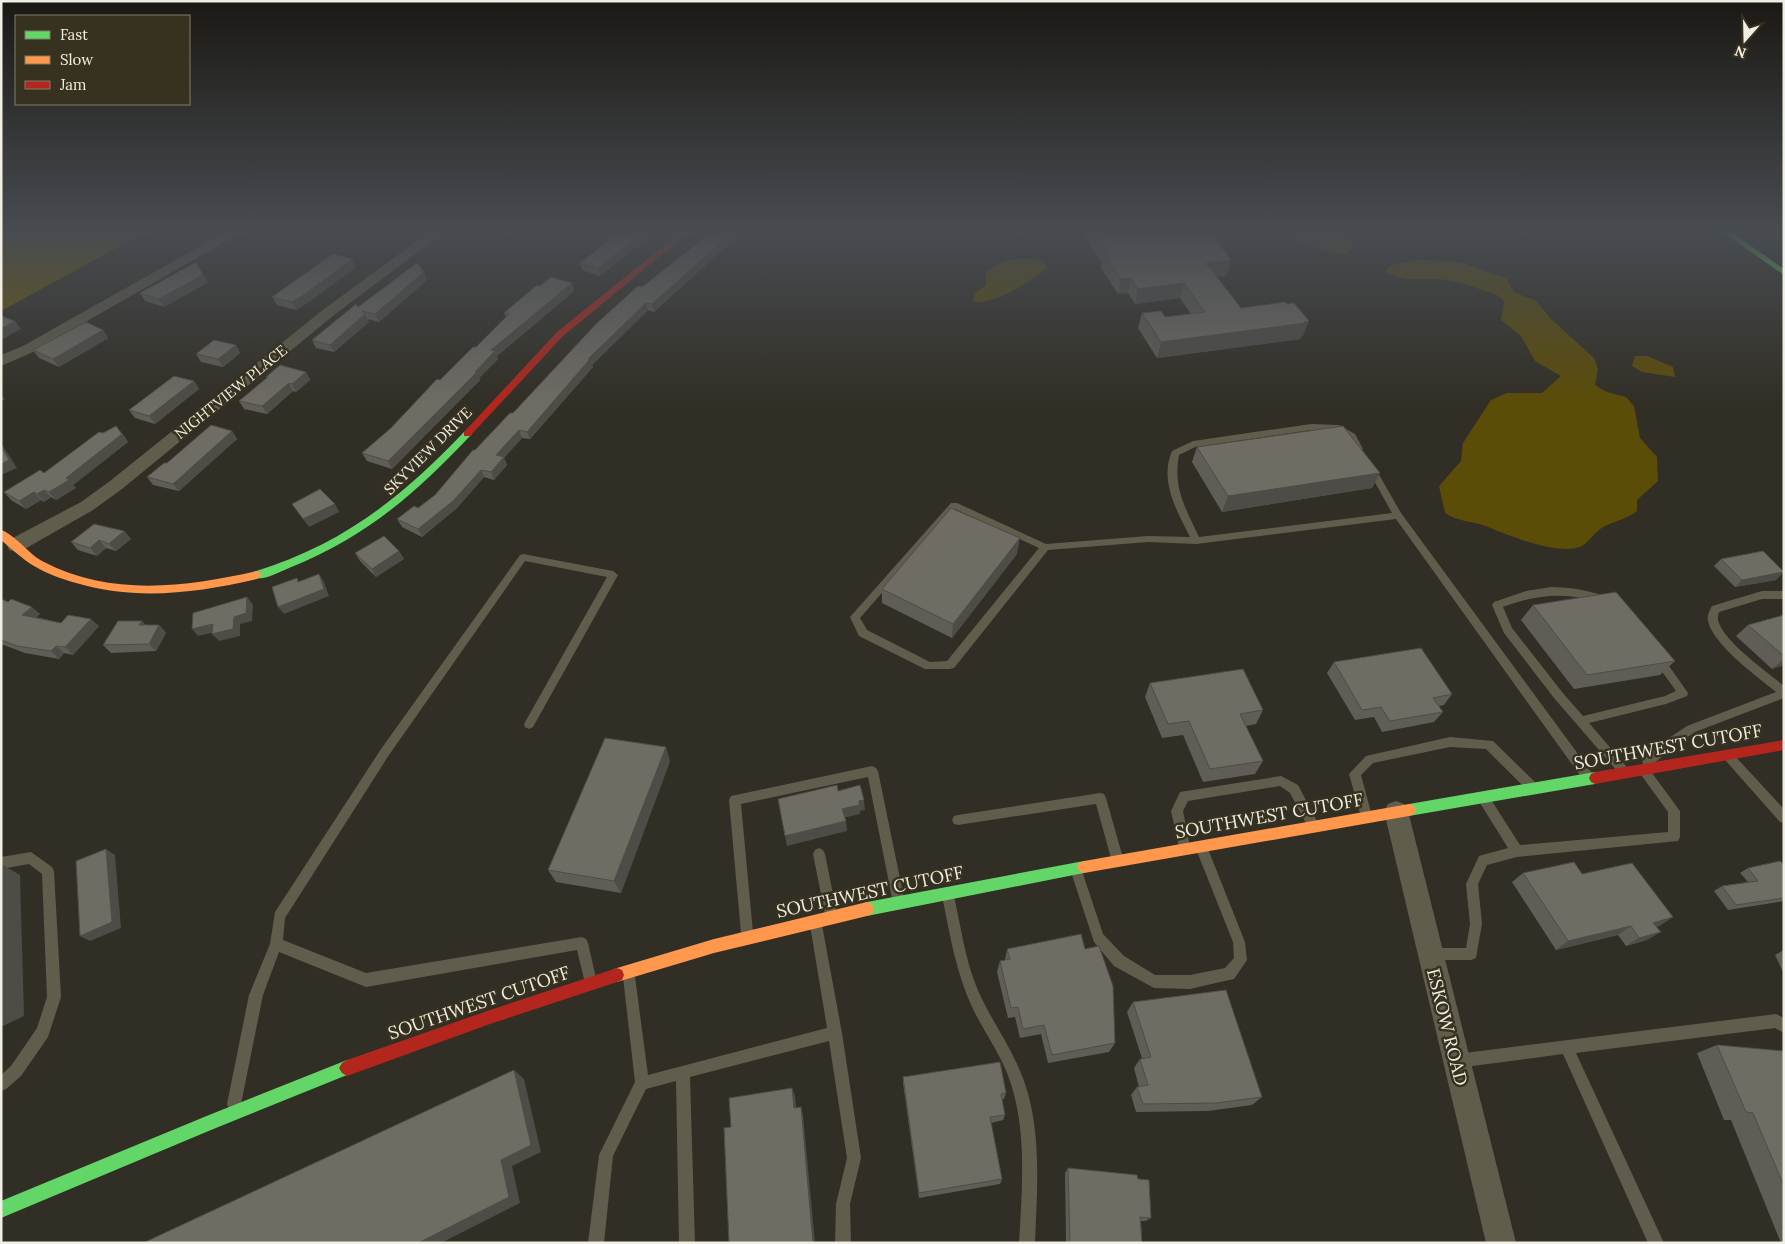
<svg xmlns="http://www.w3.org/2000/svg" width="1785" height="1244" viewBox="0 0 1785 1244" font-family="Lora,serif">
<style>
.green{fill:#5b4c07}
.forest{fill:#6b5a08}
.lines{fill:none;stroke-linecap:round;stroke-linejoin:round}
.lane{fill:#615d4c;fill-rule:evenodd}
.street{fill:#615d4c;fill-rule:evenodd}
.fast{fill:#63d668;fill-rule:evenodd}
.slow{fill:#ff974d;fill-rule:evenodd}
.jam{fill:#b3261e;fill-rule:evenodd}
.wall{fill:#5f5d56}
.shaded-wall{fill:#4e4c46}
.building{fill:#6f6c64;stroke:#4e4c46}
.labels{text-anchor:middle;stroke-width:5;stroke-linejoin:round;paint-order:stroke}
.street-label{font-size:15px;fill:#f1eee3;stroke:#37321f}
.near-street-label{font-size:18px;fill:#f1eee3;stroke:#37321f}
</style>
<rect width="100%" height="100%" fill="#312e25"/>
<path class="green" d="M1286 231H1344L1354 245 1348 254C1326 253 1303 246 1286 231Z
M1028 258 1039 260 1046 264 1047 268C1030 282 995 305 973 302L975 293 986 285 985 274C998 261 1010 259 1028 258Z
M1414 260C1432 261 1452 259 1469 265 1482 269 1492 275 1506 278L1514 292 1536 301 1551 319 1594 358 1598 369 1595 385 1607 392 1626 397 1634 406 1640 438 1657 457 1658 481 1637 500V511C1627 519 1615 521 1603 527 1594 532 1589 543 1580 547 1556 555 1510 536 1488 527 1474 521 1458 522 1445 513L1439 486 1461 461 1463 443 1491 400 1507 393H1542L1561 376 1535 361 1521 336 1501 320 1504 301 1497 295 1462 283 1440 279H1404L1385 272 1392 265Z
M1635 356H1647L1673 367 1675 377 1642 372 1632 366Z"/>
<path class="forest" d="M1 231H148L1 311Z"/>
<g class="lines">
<path class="lane" d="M1311 424 1339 425 1355 434 1363 449 1359 452 1356 451 1349 438 1334 430H1311L1195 447 1179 455C1173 489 1185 507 1199 537L1392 513 1367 468 1371 465 1374 466 1401 513 1592 773 1594 777 1592 781 1588 782 1584 781 1396 519 1196 544 1148 542 1048 550 954 668 950 669H925L859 636 850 617 951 503H957L1046 544 1148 536 1190 537C1177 511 1159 481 1172 451L1193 441ZM955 509 1039 548 947 661 930 662 867 630 860 618Z
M523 554 613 571 618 575 533 727 529 729 525 727 524 724 607 577 525 561 389 755 285 918 283 940 366 973 582 937 586 939 588 943 596 978 595 983 590 984 585 983 577 950 366 987 279 952 263 995 241 1104 239 1109 234 1111 229 1109 227 1104 249 995 270 944 275 912 381 749 520 555Z
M1551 587C1571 587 1590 591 1609 597L1611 600 1606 604C1567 592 1541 593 1503 607L1512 628 1562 692 1583 716 1665 696 1676 691 1653 659 1654 656H1662L1688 693 1687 696 1666 704 1589 723 1626 766 1628 769 1626 772 1622 774 1618 772 1554 698 1504 633 1492 605 1494 602 1526 591Z
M1762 591H1784V599H1762L1719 612C1718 616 1717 619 1719 623 1726 643 1767 672 1784 686V698L1695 732 1677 744 1652 765 1648 767 1644 765 1642 762 1644 759 1669 738 1687 726 1776 692C1758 677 1713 645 1708 621 1707 616 1709 611 1712 606Z
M1450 737 1493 741 1534 781 1536 785 1534 789 1530 790 1526 789 1486 749 1450 747 1373 763 1361 775 1372 816 1370 820 1366 821 1362 820 1349 774 1366 756Z
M1730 753 1734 755 1784 809V823L1780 822 1726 761 1724 758 1726 755Z
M872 766 876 768 878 771 904 898 902 902 898 904 894 902 892 898 868 777 741 804 753 933 751 937 747 939 743 937 741 933 729 800 731 796Z
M1645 767 1649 769 1680 811V837L1678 841 1517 857 1487 865 1478 884 1482 924 1476 958 1471 960H1431L1426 958 1425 954 1426 950 1431 948H1466L1470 924 1466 884 1479 856 1508 848 1480 803 1478 799 1480 795 1484 794 1488 795 1520 845 1668 832V812L1639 772 1641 769Z
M1281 776 1298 785 1319 825 1317 829 1313 830 1309 829 1290 793 1280 786 1188 801 1183 811 1190 847 1188 851 1184 852 1180 851 1171 811 1180 792Z
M1100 793 1104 794 1106 798 1123 858 1121 862 1117 864 1113 862 1111 858 1096 804 958 825 954 824 952 820 954 816 958 815Z
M1202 843 1206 845 1208 849 1245 942 1247 960 1234 979 1229 980 1190 989 1154 988 1114 966 1094 942 1071 872 1073 868 1077 866 1081 868 1103 934 1124 956 1155 975H1190L1225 968 1234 958 1233 942 1196 849 1198 845Z
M819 848 823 850 825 854 837 914 835 918 831 920 827 918 825 914 813 854 815 850Z
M31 852 52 867 54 871 61 997 48 1037 21 1076 6 1089 1 1091V1075L11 1066 37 1028 47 997 42 874 29 864 1 869V857Z
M948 890 952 892 954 896C961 927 965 959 977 988 991 1021 1014 1050 1025 1084 1042 1134 1037 1191 1035 1243H1019C1022 1191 1027 1134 1011 1084 1003 1057 985 1034 973 1009 956 973 950 935 942 896L944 892Z
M816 919 820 921 822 925 842 1033 861 1158 850 1204 851 1243H835L836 1204 847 1158 829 1041 690 1077 695 1243H679L676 1081 646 1089 613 1156 604 1243H588L599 1155 635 1082 623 977 624 972 629 971 634 972 635 977 648 1075 827 1028 810 925 812 921Z
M1776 1014 1784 1018V1033L1775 1028 1576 1053 1664 1243H1648L1563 1054 1457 1068 1452 1066 1450 1061 1452 1056 1457 1054Z"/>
<path class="street" d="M227 231H244L33 352 1 366V355L23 346Z
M431 231H446L334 315 122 489 93 510 23 550 16 552 9 550 7 545 9 540 81 502 110 481 324 309Z
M1396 801 1404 804 1408 811 1516 1243H1486L1384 811 1388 804Z"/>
<path class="fast" d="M1721 231H1730L1784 269V275Z
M467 431 472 434 470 436C414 495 366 537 289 568 280 572 263 581 253 578L252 575 253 572C342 545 401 498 464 432Z
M1595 772 1599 774 1601 778 1599 782 1595 784 1409 816 1404 814 1402 810 1404 806 1409 804Z
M1084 861 1089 863 1091 867 1089 871 1084 873 867 916 862 914 860 909 862 904 867 902Z
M347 1060 352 1063 355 1068 352 1073 211 1130 1 1218V1201L209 1115Z"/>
<path class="slow" d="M1 530C16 535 29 555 44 562 111 597 186 587 257 571L262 575 257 579C196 593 137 601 76 583 62 579 47 574 34 566 22 559 12 549 1 540Z
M1409 804 1414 806 1416 810 1414 814 1409 816 1084 873 1079 871 1077 867 1079 863 1084 861Z
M867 902 872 904 874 909 872 914 867 916 714 953 617 982 612 980 610 975 612 970 617 968 714 939Z"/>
<path class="jam" d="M682 231H691L563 336 470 436H464V432L557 332Z
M1784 740V750L1595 784 1591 782 1589 778 1591 774 1595 772Z
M617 968 622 970 624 975 622 980 617 982 490 1024 347 1076 342 1073 339 1068 342 1063 347 1060 490 1010Z"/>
</g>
<path class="wall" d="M713 231H741V233L654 312 648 310 592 365 593 367 530 439 522 438 504 458 507 465 494 480 484 477 457 508 422 537 402 527 397 519 418 508 435 495 475 450 642 287Z
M1081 231H1209L1227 275 1216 277 1241 308 1303 336H1301L1300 339 1157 358 1138 328 1142 313 1165 317 1191 314 1180 298 1135 304 1128 293 1118 294 1101 268 1102 263Z
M651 236 600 276 582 270 580 263 607 242V239Z
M356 267 309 302 296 310 277 305 272 297Z
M427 280 379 322 367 319 369 322 334 352 316 348 312 340 358 307Z
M208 282 164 307 145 301 140 293Z
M572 283 574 291 497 356 498 359 479 378 480 380 392 469 367 461 362 453 391 428 440 380 476 347 506 318 504 313 540 286Z
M103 330 108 338 59 367 39 358 33 350Z
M236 345 240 353 223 367 201 362 196 354Z
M306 372 310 380 296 392 293 391 267 414 244 409 239 401 267 378 266 377Z
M194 381 199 389 155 424 135 418 129 410Z
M232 431 237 439 179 491 153 485 147 477 167 463Z
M103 433H122L128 442 73 485 76 488 56 500 51 497 44 502 41 500 26 509 11 500 4 492 44 473Z
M1197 447 1380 473 1372 488 1222 512 1192 462Z
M124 531 131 539 116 551 106 548 97 556 78 550 71 542Z
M399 551 404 559 376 577 360 561 355 553Z
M1017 554 952 638 882 603V589Z
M1721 559 1776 580 1735 587 1714 566Z
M1 599 40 614 36 617 61 623 99 626 73 655 64 653 59 659 25 653 1 644Z
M1533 605 1675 661 1660 675 1574 689 1521 620Z
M1784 615V665L1772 669 1736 636 1748 625Z
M146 625H159L166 633 156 651 111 653 103 645Z
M1334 662 1452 694 1444 705 1439 706 1443 712 1434 722 1382 732 1374 717 1355 720 1327 673Z
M1150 683 1263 710 1256 724 1246 726 1263 761 1255 774 1203 782 1183 735 1162 738 1145 697Z
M670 761 621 893 556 882 548 870Z
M1784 865V901L1728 910 1714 891 1722 886 1748 882 1740 873 1748 868Z
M1523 873 1582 874 1673 917 1659 926 1656 927 1647 940 1626 946 1618 935 1556 950 1512 882Z
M1007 949 1115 1043 1109 1052 1048 1063 1041 1034 1020 1038 1015 1017 1008 1018 997 972 1000 961 1005 960Z
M1784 950V974L1775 955Z
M1133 1002 1262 1097 1252 1105 1208 1111 1136 1112 1131 1095 1137 1087H1139L1134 1068 1140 1059 1142 1058 1127 1012Z
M1717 1045 1784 1051V1243H1781L1731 1120H1724L1697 1053Z
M903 1077 1006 1093 1004 1099H1002L1005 1115 1003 1120 991 1123 1002 1179 1000 1184 919 1198 903 1083Z
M1068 1168 1138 1179 1151 1218 1145 1221H1141L1142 1243H1066L1065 1173Z"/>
<path class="shaded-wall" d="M645 231H650L651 236 600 276 598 268Z
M734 231H741V233L654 312 652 304Z
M352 259 356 267 309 302 296 310 292 302Z
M1231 260 1227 275 1202 278 1206 263Z
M196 262 208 282 164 307 159 299Z
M424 272 427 280 379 322 375 314Z
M1131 278 1128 293 1118 294 1121 279Z
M572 283 574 291 497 356 498 359 479 378 480 380 392 469 388 461 475 372 491 350Z
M1184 283 1180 298 1135 304 1138 289Z
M646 303 648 310 592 365 593 367 530 439 527 432 588 359Z
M365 314 369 322 334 352 330 345Z
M15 321 21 329 1 340V329Z
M1309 321 1303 336H1301L1300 339 1157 358 1161 342Z
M103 330 108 338 59 367 53 359Z
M236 345 240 353 223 367 218 359Z
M306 372 310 380 296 392 292 384Z
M194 381 199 389 155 424 149 416Z
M289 383 293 391 267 414 262 406Z
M1 395 5 399 1 401Z
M116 426 128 442 73 485 76 488 56 500 49 492 66 478Z
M519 430 522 438 504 458 507 465 494 480 491 472 496 455Z
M232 431 237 439 179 491 173 484Z
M1 443 17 468 1 475Z
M481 470 484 477 457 508 422 537 418 529Z
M1380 473 1372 488 1222 512 1228 496Z
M44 490 51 497 44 502 37 494Z
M34 492 41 500 26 509 19 501Z
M335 504 339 512 309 527 303 519Z
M124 531 131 539 116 551 109 544Z
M1020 538 1017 554 952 638 953 624Z
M99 540 106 548 97 556 90 548Z
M399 551 404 559 376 577 372 569Z
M1784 572 1776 580 1735 587 1742 580Z
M319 574 324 582 329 596 284 614 278 607Z
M247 597 253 605 252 621 240 624V636L219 641 212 634 234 617Z
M32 607 40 614 31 622 22 615Z
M91 619 99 626 73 655 65 647Z
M142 621 149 628 139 625Z
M213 624 219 631 198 636 192 629Z
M159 625 166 633 156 651 149 644Z
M56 646 64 653 59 659 51 651Z
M1784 659V665L1772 669Z
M666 747 670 761 621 893 614 881Z
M864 800 865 810 860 811V814L843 818 842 809 859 801Z
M846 821 847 831 787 846 785 836Z
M106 849 115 855 121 928 90 941 80 936Z
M1 864 20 875 24 1016 1 1027Z
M1673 917 1659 926 1640 931 1653 923Z
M1631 926 1618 935 1556 950 1568 941Z
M1661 932 1647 940 1626 946 1639 938Z
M514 1070 524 1079 541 1152 512 1166 520 1203 441 1243H418L501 1160Z
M792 1088 795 1096 797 1116 794 1108Z
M801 1107 803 1115 815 1243H813Z"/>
<path class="building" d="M617 231H645L598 268 580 263 610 240 607 239Z
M713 231H734L652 304 646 303 588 359H590L527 432 519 430 496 455 504 457 491 472 481 470 453 501 418 529 397 519 414 506 418 508 435 495 473 450H475L510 413H513L596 324 638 286 642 287Z
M1094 231H1209L1231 260 1206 263 1241 308 1285 302 1287 304 1294 303 1309 321 1304 322 1306 323 1161 342 1142 313 1161 311 1165 317 1205 312 1184 283 1138 289 1131 278 1121 279 1104 253 1108 252Z
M333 254 352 259 305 294 292 302 272 297Z
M196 262 203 275 159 299 140 293Z
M417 263 424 272 375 314 362 311 365 314 330 345 312 340 356 304 358 307Z
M551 277 572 283 491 350 495 351 475 372H477L388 461 362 453 391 428 437 379 440 380 473 347H476L509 314 504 313 537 285 540 286Z
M1 316 15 321 1 329Z
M86 322 103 330 53 359 33 350Z
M214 340 236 345 218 359 196 354Z
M280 365 306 372 292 384 289 383 262 406 239 401 268 377H266Z
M174 376 194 381 149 416 129 410Z
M211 425 232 431 173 484 147 477 164 463H167Z
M116 426 122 434 66 478 69 480 49 492 44 490 37 494 34 492 19 501 4 492 40 470 44 473 99 432 103 433Z
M1343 426 1380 473 1228 496 1197 447Z
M1 446 9 460 1 464Z
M320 489 335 504 303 519 292 504Z
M951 508 1020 538 953 624 882 589Z
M94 524 124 531 109 544 99 540 90 548 71 542Z
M384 536 399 551 372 569 355 553Z
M1763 551 1784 572 1742 580 1721 559Z
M319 574 324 589 278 607 272 587 297 578 298 582Z
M1616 592 1675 661 1587 675 1533 605Z
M247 597 246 613 234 617 233 629 212 634 213 624 192 629 193 613Z
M1 599 8 602 11 599 32 607 22 615 61 623 68 615 91 619 65 647 56 646 51 651 17 646 1 640Z
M1784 615V656L1748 625Z
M118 621H142L139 625H159L149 644 103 645Z
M1421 648 1452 694 1433 698 1443 712 1390 721 1381 707 1362 710 1334 662Z
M1243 669 1263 710 1240 714 1263 761 1210 769 1189 721 1168 724 1150 683Z
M605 738 666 747 614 881 548 870Z
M837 785 838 791 860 785 864 800 859 801V805L842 809 846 821 785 836 778 799Z
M106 849 112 922 80 936 76 861Z
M1780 861 1784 865V898L1736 905 1722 886 1758 881 1748 868Z
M1574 862 1582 874 1632 863 1673 917 1653 923 1661 932 1639 938 1631 926 1568 941 1523 873Z
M1081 934 1085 949 1099 946 1113 986 1115 1043 1052 1055 1044 1025 1023 1029 1018 1007 1011 1008 1000 961 1010 959 1007 949Z
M1 963 2 1007H1Z
M1226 990 1262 1097 1216 1103 1143 1104 1137 1087 1148 1085 1140 1059 1151 1057 1133 1002Z
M1717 1045 1784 1051V1186L1753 1113 1746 1112Z
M1000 1062 1006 1093 1001 1094 1005 1115 990 1117 1002 1179 919 1193 903 1077Z
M514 1070 531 1145 501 1160 509 1197 418 1243H143Z
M792 1088 794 1108 801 1107 813 1243H729L724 1128 731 1127 729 1098Z
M1068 1168 1137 1175 1138 1179 1149 1180 1151 1218 1140 1217 1142 1243H1070Z"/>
<linearGradient id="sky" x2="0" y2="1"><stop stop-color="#1b1914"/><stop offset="0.57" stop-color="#484c51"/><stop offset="1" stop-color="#484c51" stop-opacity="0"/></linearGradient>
<rect width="1785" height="406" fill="url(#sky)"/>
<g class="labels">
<g class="street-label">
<text transform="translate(231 392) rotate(-39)" y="5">NIGHTVIEW PLACE</text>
<text transform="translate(428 451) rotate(-45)" y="5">SKYVIEW DRIVE</text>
</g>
<g class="near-street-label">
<text transform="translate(1668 747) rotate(-10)" y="6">SOUTHWEST CUTOFF</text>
<text transform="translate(1269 816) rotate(-10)" y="6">SOUTHWEST CUTOFF</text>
<text transform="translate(870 892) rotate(-12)" y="6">SOUTHWEST CUTOFF</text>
<text transform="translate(479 1003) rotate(-19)" y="6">SOUTHWEST CUTOFF</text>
<text transform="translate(1447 1027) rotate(76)" y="6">ESKOW ROAD</text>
</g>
</g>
<rect width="1785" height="1244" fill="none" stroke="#f1eee3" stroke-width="5"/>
<rect x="15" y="15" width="175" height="90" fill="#37321f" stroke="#817d6d"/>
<rect x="25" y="31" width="25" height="8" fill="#63d668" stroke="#817d6d"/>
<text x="60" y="40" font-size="15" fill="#f1eee3">Fast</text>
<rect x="25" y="56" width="25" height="8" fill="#ff974d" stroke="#817d6d"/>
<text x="60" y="65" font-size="15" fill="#f1eee3">Slow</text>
<rect x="25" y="81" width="25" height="8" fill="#b3261e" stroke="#817d6d"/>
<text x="60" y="90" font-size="15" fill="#f1eee3">Jam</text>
<g transform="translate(1745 40) rotate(200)" stroke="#37321f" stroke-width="4" paint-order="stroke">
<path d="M0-4L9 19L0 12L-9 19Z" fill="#f1eee3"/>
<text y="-8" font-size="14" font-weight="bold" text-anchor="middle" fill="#f1eee3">N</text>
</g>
</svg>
